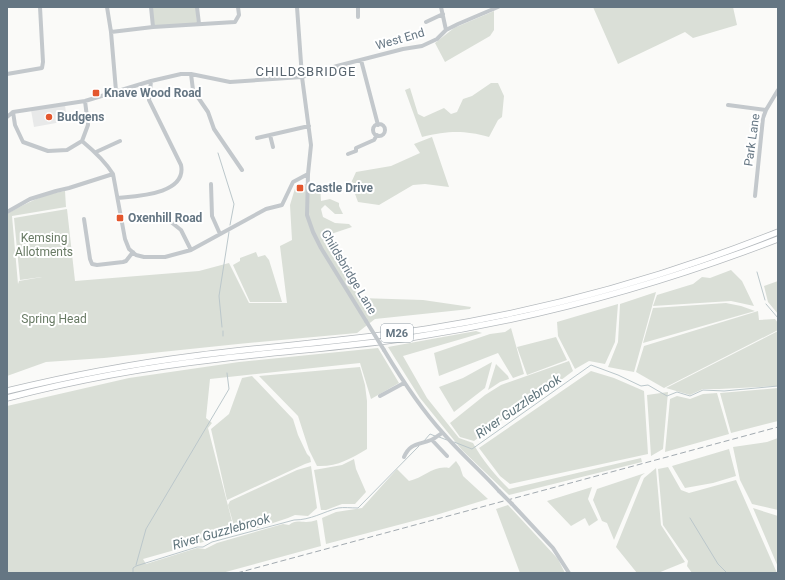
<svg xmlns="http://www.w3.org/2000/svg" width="785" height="580" viewBox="0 0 785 580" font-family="Roboto,sans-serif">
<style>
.built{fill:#e8e9e9}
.green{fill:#dadfd7}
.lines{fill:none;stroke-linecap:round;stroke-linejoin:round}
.stream{stroke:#bbc7cb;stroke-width:1}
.highway-casing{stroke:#b4b9bd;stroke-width:7}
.minor{stroke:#c3c8cc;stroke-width:4}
.highway{stroke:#fff;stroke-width:5.5}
.rail{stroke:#a2aab0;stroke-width:1;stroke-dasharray:6 3;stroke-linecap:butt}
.minor-bridge{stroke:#c3c8cc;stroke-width:4}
.poi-dot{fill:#e4572e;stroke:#fff;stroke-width:1.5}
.labels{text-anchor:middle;stroke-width:4;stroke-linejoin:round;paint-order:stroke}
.shield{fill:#fff;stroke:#939fa8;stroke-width:1}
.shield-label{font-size:11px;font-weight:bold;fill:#657683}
.street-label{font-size:12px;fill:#657683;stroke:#fff}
.poi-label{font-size:12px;font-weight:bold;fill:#657683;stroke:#fff;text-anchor:start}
.park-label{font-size:12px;fill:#687a64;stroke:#fff}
.neighbourhood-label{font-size:13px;letter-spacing:1px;fill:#57646e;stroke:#fff}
.water-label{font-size:13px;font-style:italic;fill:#60757c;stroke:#fff}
</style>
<rect width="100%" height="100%" fill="#fafaf8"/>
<path class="built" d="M65 105 67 121 34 127 31 110Z"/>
<path class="green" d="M152 7H196L197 23 154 26Z
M593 7H733L737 25 693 38 685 32 618 64Z
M494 11V30L490 36 445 62 435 43 454 28Z
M491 83H498L504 96 502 117 498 120 489 137C463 130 448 131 422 137L405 90 410 88 418 114 424 117 444 108 451 114 457 112 463 99 472 96Z
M432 137 449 187 425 184 413 185 379 205 358 202 351 183 356 172 391 166 420 153 414 144Z
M320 183 321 201 330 199 339 203V206L343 214H335L325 205 321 209 323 217 335 223 349 224 352 227 325 236 348 280 360 298 423 300 471 307 470 309 375 319 357 333 238 344 104 358 46 362 7 376V214C26 203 44 194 65 191L66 207 12 216 18 284 19 281 42 277 20 280 14 218 67 209 75 281 199 271 229 263 249 303H287L280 246 292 240 290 205 296 185Z
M256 252 258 257 265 255 269 260 282 302H250L233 265 240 261V258Z
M731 270 742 281 754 306 731 301 653 306 657 295 693 284 702 277 710 278Z
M778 281V314L768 302 764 286Z
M656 292 634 372 608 367 618 342 620 304Z
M726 303 741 306 755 311 643 343 653 308Z
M618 304 615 342 605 364 589 361 575 369 558 336 557 322Z
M758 311 759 320 775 319 778 323V330L664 388 636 372 644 346Z
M511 328 524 374 513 378 498 353 439 376 434 353 490 334 505 332Z
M476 331 482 333 403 356 427 398 459 438 473 443C482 460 496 476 509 489L641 458 642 462 509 495 462 450 420 398 388 347Z
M778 331V386L719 389H703L690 395 666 388Z
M556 337 567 360 527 375 517 347Z
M378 348 399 383 371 399 360 363 210 379 206 418 212 423 208 428 235 533 143 559 146 564 197 548 205 549 217 543 283 524 289 525C295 520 299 522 306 522 310 522 313 521 317 520L321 546 222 573H7V406L129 378 239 362Z
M569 361 573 371 532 402 510 414 474 441 460 437 450 423 485 395 501 385Z
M492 362 485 388 454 412 439 387 463 378Z
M496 364 508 376 509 379 500 382 488 390Z
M360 367 365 385 367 401V449C350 459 337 467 317 466L309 450 298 416 259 376Z
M591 371 614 378 644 391 648 454 510 484 500 476 479 448Z
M252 376 293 419 298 435 307 454 310 457 311 462 305 464 227 500 211 429 229 414 242 378Z
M778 388V421L731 433 720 393Z
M668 392 663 449 651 456 647 395Z
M717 393 729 434 665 452 670 399 677 396 690 399 703 394Z
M778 438V510L752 504 740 480 733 447 767 442Z
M729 449 736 476 713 483 685 488 672 466Z
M354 459 356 469 366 492 355 504H342L326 510H321L314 470 342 465Z
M456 461 460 467 463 476 488 499 436 515 326 544 322 518 336 512 362 508 397 469 409 481C424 478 433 465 449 468Z
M311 466 317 508 308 516 295 515 288 518 261 527 236 533 228 505 230 501 297 470Z
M668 467 681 490 689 493 736 480 777 573H692L687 566 688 561 663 525 658 469Z
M656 468 661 525 685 562 658 573H637L616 547 644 478Z
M645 473 641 476 614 540 607 523 602 521 593 500 597 489Z
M592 487 588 499 598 520 589 526 585 518 571 526 547 501Z
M508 505 558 559 565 573H520L496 509Z
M753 508 778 516V567Z"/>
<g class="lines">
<path class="stream" d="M218 153 234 204 230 225
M757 272 765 300
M766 304 778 318
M222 327 219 296 229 232
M223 331V336
M439 437 447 440
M424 441 430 434 435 436
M454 442 472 449 591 365 618 375 641 386 648 385 667 396 677 392 690 396 703 390 724 391 778 386
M690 518 718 564 727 573
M136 565 146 529 229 389 227 373
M133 573V568L136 566 197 547H203L212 542 294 520C311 520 323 512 338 508 344 507 351 508 358 508L419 446"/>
<defs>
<path id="highway" d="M7 391C69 376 131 364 194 356 271 346 349 341 427 329 547 310 665 277 778 232
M7 398C76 380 147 367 218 359 283 351 349 347 415 337 539 318 661 284 778 239"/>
</defs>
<use href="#highway" class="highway-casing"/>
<path class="minor" d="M107 7 111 32 116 91
M151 7 153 27
M197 7 199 24
M297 7 302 77 311 145 308 174 307 215 313 232 321 248 366 321
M441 7 446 30
M358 17V7
M426 22 443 14
M111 32 153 27 235 22 239 15 238 7
M361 60 378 125
M7 74 42 68 43 62 40 7
M191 74 193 90 208 112 214 129 242 170
M728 105 766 110
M13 112 15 125 23 142 48 151 67 150 82 141 88 125 85 101
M7 117 13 112 85 101 151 81 181 74H191L230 82 302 77 337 66 403 49 422 46 437 39 446 30 458 24 498 7
M373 130a6 6 0 1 1 12 0a6 6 0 1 1-12 0Z
M270 135 273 147
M257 138 309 126
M82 141C94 151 105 161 113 174L125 239 129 249 136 255 144 257H165L191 250 266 209 282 205 293 182 308 174
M96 152 120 141
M348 154 356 151V148L374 140 377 135
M211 184 212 216 220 234
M755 196 763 118 766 110 778 90
M118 198C138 196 187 194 181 165L149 100 151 81
M7 212 30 199 56 191 69 188 113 174
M84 219 90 259 92 264 97 265 123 262 126 261 133 252
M171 222 181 230 191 250
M384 350C402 380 420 408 443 433 461 454 481 471 499 491
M380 396 404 383
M432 440 447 456
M404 457C410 443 418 445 431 440 435 438 439 435 442 433
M512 504 553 548 569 573"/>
<use href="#highway" class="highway"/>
<path class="rail" d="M237 573 778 427"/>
<path class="minor-bridge" d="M366 321 384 350
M499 491 512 504"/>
</g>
<g class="poi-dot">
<rect x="92" y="89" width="8" height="8" rx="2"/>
<circle cx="49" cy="117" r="4"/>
<rect x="296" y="184" width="8" height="8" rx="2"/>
<rect x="116" y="214" width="8" height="8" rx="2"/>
</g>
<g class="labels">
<rect class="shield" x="381" y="324" width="32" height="18" rx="3"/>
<g class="shield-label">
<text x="397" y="337">M26</text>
</g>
<g class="street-label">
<text transform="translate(400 39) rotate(-16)" y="4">West End</text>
<text transform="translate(752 140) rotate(-82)" y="4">Park Lane</text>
<text transform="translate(349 272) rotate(59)" y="4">Childsbridge Lane</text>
</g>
<g class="poi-label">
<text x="104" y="97">Knave Wood Road</text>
<text x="57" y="121">Budgens</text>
<text x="308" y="192">Castle Drive</text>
<text x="128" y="222">Oxenhill Road</text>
</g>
<g class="park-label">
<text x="44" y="242">Kemsing<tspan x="44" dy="14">Allotments</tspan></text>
<text x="54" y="323">Spring Head</text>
</g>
<g class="neighbourhood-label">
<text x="306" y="76">CHILDSBRIDGE</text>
</g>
<g class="water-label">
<text transform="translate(518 406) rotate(-35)" y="5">River Guzzlebrook</text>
<text transform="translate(221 531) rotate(-16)" y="5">River Guzzlebrook</text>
</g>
</g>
<rect width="785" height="580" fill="none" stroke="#657683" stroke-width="16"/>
</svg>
